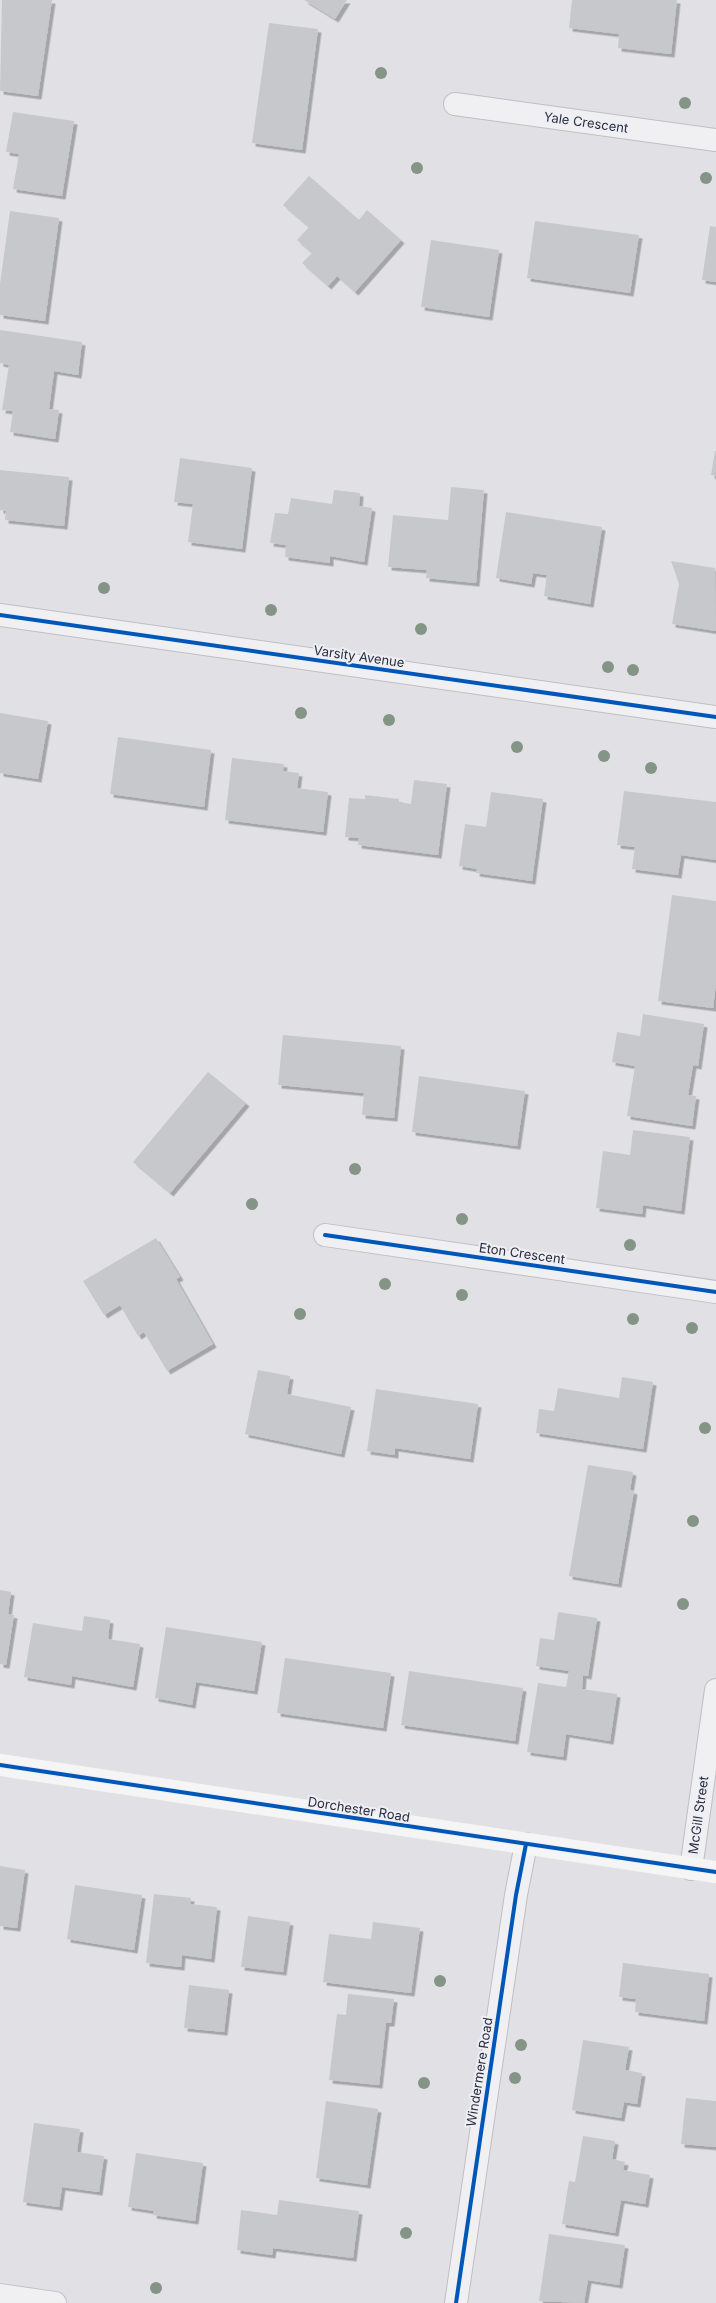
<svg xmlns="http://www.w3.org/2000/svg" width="716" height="2303" viewBox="0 0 716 2303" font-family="Inter,sans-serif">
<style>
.building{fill:#c7c8cc;filter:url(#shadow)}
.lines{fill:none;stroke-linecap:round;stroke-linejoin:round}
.street-casing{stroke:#bfbfc3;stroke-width:24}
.street{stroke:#f0f0f2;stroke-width:22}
.secondary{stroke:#f5f5f6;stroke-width:22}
.cycleway-casing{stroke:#eeeff5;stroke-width:6}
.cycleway{stroke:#0057b8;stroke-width:4}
.tree{fill:#849587}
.labels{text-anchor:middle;stroke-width:4;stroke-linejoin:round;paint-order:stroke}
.street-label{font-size:13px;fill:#292c3c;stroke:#eeeff5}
</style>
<defs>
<filter id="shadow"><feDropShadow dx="3.5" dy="3.5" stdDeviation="0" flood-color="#0004"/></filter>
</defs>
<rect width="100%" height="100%" fill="#e1e1e5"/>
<path class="building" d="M2 0H52L38 96 0 91Z
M304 0H347L335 19Z
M572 0H677L671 54 618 48 619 34 569 28Z
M269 23 318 29 302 150 252 143Z
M13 112 74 121 62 196 13 189 19 154 6 152Z
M309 176 359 220 367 210 401 240 355 292 337 276 328 286 302 263 312 253 297 240 309 227 283 205Z
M10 211 59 218 45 321 0 315V284Z
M535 221 639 235 630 293 527 278Z
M710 226 716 227V282L702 280Z
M431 240 499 250 489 317 421 307Z
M0 330 82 342 78 375 54 371 49 409 59 410 55 439 10 432 13 411 2 410 9 365 0 363Z
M715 451H716V476L711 475Z
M180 458 252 468 242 549 188 542 193 504 174 502Z
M0 470 69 477 64 526 5 520 6 511 0 510Z
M451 487 484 490 476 583 426 578 427 570 388 567 393 515 448 520Z
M334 490 360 493 359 506 372 508 364 562 330 556V563L285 557 286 545 270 543 275 513 288 514 291 498 332 504Z
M506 512 602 527 590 604 544 596 547 575 533 573 531 584 496 578Z
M671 561 715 568 716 631 672 624 679 584Z
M0 713 48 721 38 779 0 773Z
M118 737 211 750 204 807 110 794Z
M232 758 284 764 283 771 299 773 297 788 328 792 323 832 225 820Z
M414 780 447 784 438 855 358 845 359 838 345 837 349 798 365 799V795L399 799V802L411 804Z
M624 791 716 802V860L681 855 678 875 632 869 635 847 617 845Z
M491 792 543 799 532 881 476 873 477 869 459 866 465 824 486 827Z
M672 895 716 901V983L713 1008 658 1001Z
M643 1014 704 1024 698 1066 693 1065 688 1095 696 1096 692 1126 627 1116 635 1066 612 1062 617 1032 640 1036Z
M283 1035 401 1046 394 1118 362 1115 364 1093 278 1085Z
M208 1072 246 1103 170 1193 133 1162Z
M419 1076 525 1091 517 1146 412 1132Z
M633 1130 690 1137 681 1211 643 1205 642 1214 596 1208 603 1151 630 1155Z
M156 1238 180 1277 176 1279 213 1344 167 1371 144 1332 138 1336 120 1305 104 1315 83 1281Z
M258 1370 290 1376 287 1394 351 1407 341 1454 245 1434Z
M622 1377 653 1382 643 1449 536 1433 539 1409 554 1411 558 1388 619 1398Z
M376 1389 478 1404 470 1459 395 1448V1455L367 1451Z
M588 1465 633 1472 630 1490 634 1491 618 1584 569 1576Z
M0 1590 11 1592 8 1614 14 1615 6 1665 0 1664Z
M558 1612 597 1618 588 1676 583 1675 582 1689 617 1694 610 1741 566 1734 563 1757 527 1752 538 1683 566 1687 569 1671 536 1666 540 1638 554 1640Z
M84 1616 110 1620 108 1639 140 1644 133 1687 72 1676 71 1685 24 1677 33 1623 82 1631Z
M166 1627 262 1642 254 1691 196 1682 192 1705 155 1698Z
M285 1658 391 1673 383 1728 277 1713Z
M409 1671 523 1688 515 1741 401 1725Z
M0 1866 25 1870 17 1928 0 1926Z
M75 1885 142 1895 134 1950 67 1939Z
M154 1894 191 1898 190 1904 217 1907 211 1959 182 1955 181 1967 146 1963Z
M248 1916 290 1922 283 1972 241 1967Z
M373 1922 420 1928 411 1993 323 1982 329 1934 371 1939Z
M623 1963 709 1974 704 2021 635 2012 636 1999 619 1997Z
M189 1985 229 1990 224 2032 184 2028Z
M348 1994 394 1999 391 2023H386L379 2085 329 2080 337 2014 346 2015Z
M583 2040 629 2047 625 2070 642 2073 637 2104 624 2102 621 2118 572 2110Z
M686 2098 716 2101V2147L681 2144Z
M326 2101 378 2109 367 2185 316 2178Z
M34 2123 80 2129 77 2152 104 2156 99 2192 62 2187 59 2207 23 2202Z
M583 2136 615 2141 612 2159 625 2162 623 2170 650 2175 645 2204 621 2200 615 2233 562 2224 569 2181 575 2182Z
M136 2153 203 2163 195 2221 153 2215 154 2211 128 2207Z
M279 2200 359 2211 353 2258 273 2248 272 2255 237 2250 241 2210 277 2215Z
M549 2234 625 2245 619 2285 588 2280 584 2303 539 2301Z"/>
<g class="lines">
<defs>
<path id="street" d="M455 104 716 140
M0 615 716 717
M325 1235 716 1292
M691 1869 716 1690
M0 2295 55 2303
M456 2303 516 1895 526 1844"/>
</defs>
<use href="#street" class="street-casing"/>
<use href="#street" class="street"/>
<path class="secondary" d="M0 1765 716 1872"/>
<defs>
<path id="cycleway" d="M0 615 716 717
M325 1235 716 1292
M0 1765 716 1872
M456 2303 516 1895 526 1844"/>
</defs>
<use href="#cycleway" class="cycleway-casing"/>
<use href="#cycleway" class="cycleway"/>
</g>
<g class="tree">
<circle cx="381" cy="73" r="6"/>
<circle cx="685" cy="103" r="6"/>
<circle cx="417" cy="168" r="6"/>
<circle cx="706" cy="178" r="6"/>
<circle cx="104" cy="588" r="6"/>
<circle cx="271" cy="610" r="6"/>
<circle cx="421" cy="629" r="6"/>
<circle cx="608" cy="667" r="6"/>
<circle cx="633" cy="670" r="6"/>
<circle cx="301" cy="713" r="6"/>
<circle cx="389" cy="720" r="6"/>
<circle cx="517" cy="747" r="6"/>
<circle cx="604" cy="756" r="6"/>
<circle cx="651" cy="768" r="6"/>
<circle cx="355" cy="1169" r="6"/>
<circle cx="252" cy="1204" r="6"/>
<circle cx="462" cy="1219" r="6"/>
<circle cx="630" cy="1245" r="6"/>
<circle cx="385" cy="1284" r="6"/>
<circle cx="462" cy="1295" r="6"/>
<circle cx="300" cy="1314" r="6"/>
<circle cx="633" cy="1319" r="6"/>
<circle cx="692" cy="1328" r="6"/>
<circle cx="705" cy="1428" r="6"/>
<circle cx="693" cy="1521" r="6"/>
<circle cx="683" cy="1604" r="6"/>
<circle cx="440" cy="1981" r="6"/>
<circle cx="521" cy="2045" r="6"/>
<circle cx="515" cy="2078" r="6"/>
<circle cx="424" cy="2083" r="6"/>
<circle cx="406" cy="2233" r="6"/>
<circle cx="156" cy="2288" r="6"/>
</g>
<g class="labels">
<g class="street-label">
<text transform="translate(586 122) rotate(8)" y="5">Yale Crescent</text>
<text transform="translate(359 656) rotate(8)" y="5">Varsity Avenue</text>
<text transform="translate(522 1253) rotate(8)" y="5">Eton Crescent</text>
<text transform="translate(359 1809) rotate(9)" y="5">Dorchester Road</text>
<text transform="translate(698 1815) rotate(-82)" y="5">McGill Street</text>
<text transform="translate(479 2072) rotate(-81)" y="5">Windermere Road</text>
</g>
</g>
</svg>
